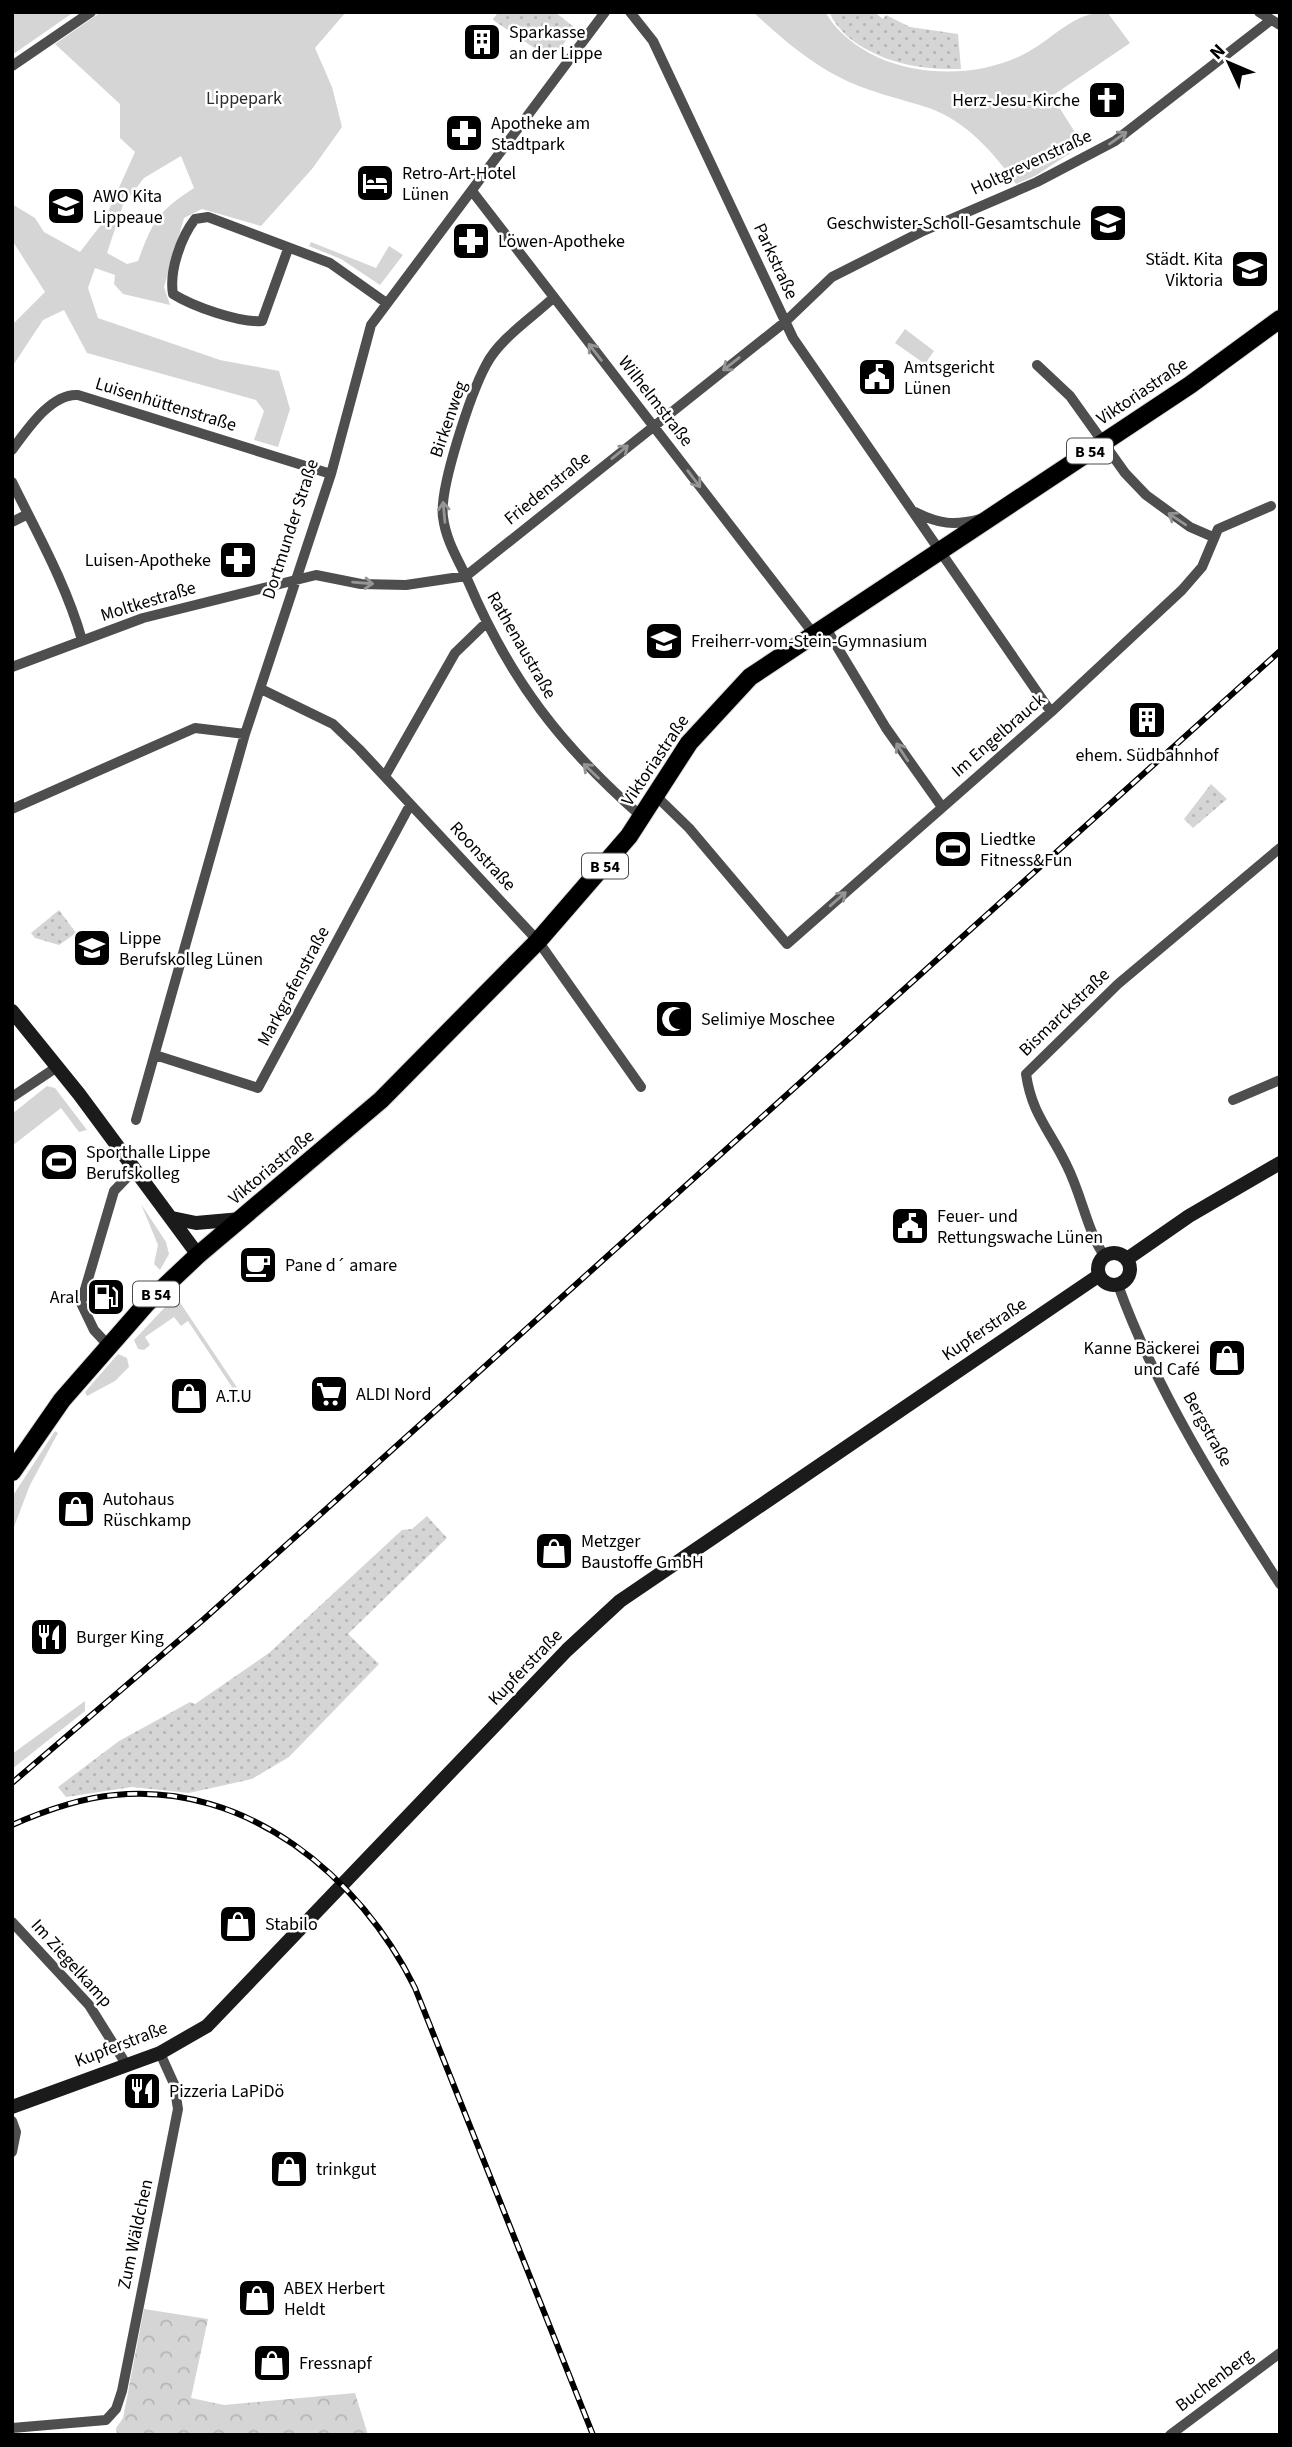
<svg xmlns="http://www.w3.org/2000/svg" width="1292" height="2447" viewBox="0 0 1292 2447" font-family="'Source Sans 3',sans-serif">
<style>
.green{fill:#d5d5d5;fill-rule:evenodd}
.forest{fill:url(#forest-crowns)}
.garden{fill:url(#garden-dots)}
.lines{fill:none;stroke-linecap:round;stroke-linejoin:round}
.primary-casing{stroke:#dbdbdb;stroke-width:20}
.street{stroke:#4e4e4e;stroke-width:10}
.secondary{stroke:#1b1b1b;stroke-width:14}
.primary{stroke:#000;stroke-width:18}
.rail-casing{stroke:#000;stroke-width:6}
.rail{stroke:#fff;stroke-width:3.5;stroke-dasharray:10;stroke-linecap:butt}
.oneway{stroke:#959595}
.labels{text-anchor:middle;stroke-width:5;stroke-linejoin:round;paint-order:stroke}
.shield{fill:#fff;stroke:#4c4c4c;stroke-width:2}
.shield-label{font-size:16px;font-weight:bold;fill:#000}
.poi-label{font-size:18px;fill:#000;stroke:#fff;text-anchor:start}
.park-label{font-size:18px;fill:#2c2c2c;stroke:#fff}
.street-label{font-size:18px;fill:#000;stroke:#fff}
</style>
<defs>
<pattern id="forest-crowns" width="20" height="18" patternUnits="userSpaceOnUse" patternTransform="scale(1.75)"><rect width="20" height="18" fill="#d5d5d5"/><path d="M2 6a3 3 0 1 1 6 0M12 15a3 3 0 1 1 6 0" fill="none" stroke="#b5b5b5"/></pattern>
<pattern id="garden-dots" width="8" height="8" patternUnits="userSpaceOnUse" patternTransform="scale(1.75)"><rect width="8" height="8" fill="#d5d5d5"/><path d="M2 2h.1M6 6h.1" fill="none" stroke="#b5b5b5" stroke-width="1.8" stroke-linecap="round"/></pattern>
</defs>
<rect width="100%" height="100%" fill="#fff"/>
<path class="green" d="M12 12H74L12 55Z
M101 12H346L315 48 332 87 342 127 312 169 261 226 202 209 184 218 164 287 170 305 123 294 114 284 115 275 95 268 88 288 98 318 220 360 279 371 290 409 278 447 254 440 264 411 256 400 87 353 64 310 43 320 12 367V325L45 292 12 240V204L35 218 44 232 80 252 104 221 135 152 120 138V104L55 44ZM181 156 194 188C157 212 153 221 138 261L127 264 107 253 123 205 144 178Z
M753 12H825C864 76 965 87 1028 52 1055 37 1074 12 1107 12L1130 43 1052 96 1083 145 1035 176 1016 184C994 153 966 121 929 108 902 99 873 93 847 81 811 64 782 39 753 12Z
M311 242 376 268 389 246 403 255 380 285 341 259 309 246Z
M905 329 934 351 925 364 895 343Z
M47 1086 55 1088 87 1130 79 1132 61 1108 12 1146V1114Z
M141 1204 166 1242 169 1254 160 1270 154 1264 158 1245Z
M179 1301 240 1392 236 1393 188 1321 181 1326 174 1317 145 1337 150 1345 144 1350 138 1349 134 1340 167 1305Z
M118 1354 127 1358 129 1367 115 1381 87 1396 85 1392Z
M55 1431 58 1433 30 1485 12 1532V1497Z
M85 1701V1711L12 1769V1754Z"/>
<path class="forest" d="M144 2309 208 2319 191 2398 224 2405 355 2393 368 2435H117L116 2428 123 2418Z"/>
<path class="garden" d="M498 12H555L575 28 552 60 493 20Z
M830 12H874L883 19 886 15 910 27 958 34 961 69C920 70 881 63 848 37 841 30 831 20 830 12Z
M1211 784 1227 799 1193 828 1184 819Z
M59 910 76 933 59 945 35 938 31 933Z
M427 1516 447 1538 348 1634 379 1664 289 1757 252 1779 189 1793 132 1787 66 1797 58 1787 119 1741 190 1702 195 1704 269 1653 402 1530 412 1529Z"/>
<g class="lines">
<defs>
<path id="primary" d="M12 1472 62 1400 146 1304 198 1255 381 1100 538 941 629 836 689 743 750 677 1190 385 1280 319"/>
</defs>
<use href="#primary" class="primary-casing"/>
<path class="street" d="M630 12 653 41 793 338 1051 712
M1259 12 1280 25
M12 66 91 12
M472 191 813 633
M288 249 262 321C239 323 192 306 173 294 169 271 181 237 195 219L208 217 330 263 385 302
M553 298C532 318 499 339 486 365 471 393 439 488 443 517 446 541 458 559 468 581 510 680 561 746 642 817
M1037 365 1070 396 1125 473 1146 495 1190 527 1213 537
M12 450C27 430 51 393 78 395L331 474
M12 482C38 535 66 584 82 640
M915 512C939 524 954 526 980 519
M12 522 28 514
M824 625 886 728 942 807
M12 667 143 618 316 575 361 584 406 585 466 576 785 322 832 277 921 232 1037 182 1115 141 1271 20
M261 689 333 724 359 749 538 941 641 1087
M385 776 455 653 486 623
M655 795 689 828 787 944 1051 712 1182 590 1202 567 1218 529 1271 506
M12 809 195 728 245 734
M155 1055 258 1088 410 805
M12 1097 57 1067
M1233 1100 1280 1080
M136 1120 245 734 331 474 371 325 605 12
M1104 1256C1086 1227 1082 1196 1067 1166 1050 1130 1032 1115 1026 1074L1118 984 1280 848
M1118 1285C1155 1388 1220 1492 1280 1584
M108 1345 94 1330 81 1303 114 1191 135 1169
M12 1922 89 2005 126 2064
M12 2121 16 2132 12 2152
M12 2428 106 2420 116 2409 122 2391 178 2109 174 2084 160 2053
M1170 2435 1280 2353"/>
<path class="secondary" d="M12 1011 79 1094 198 1255
M172 1218 196 1223 241 1219
M1098 1269a16 16 0 1 1 32 0a16 16 0 1 1-32 0Z
M1127 1259 1189 1216 1280 1163
M12 2107 160 2053 207 2026 567 1650 620 1601 1098 1276"/>
<use href="#primary" class="primary"/>
<defs>
<path id="rail" d="M12 1783 204 1619 1280 651
M12 1825C44 1811 80 1798 115 1795 247 1782 360 1876 415 1988L593 2435"/>
</defs>
<use href="#rail" class="rail-casing"/>
<use href="#rail" class="rail"/>
</g>
<defs><path id="oneway-shaft" d="M-6 0H5M1.5-3L5.5 0L1.5 3" fill="none" stroke-width="1.6" stroke-linecap="round" stroke-linejoin="round" transform="scale(1.75)"/></defs>
<g class="oneway">
<use href="#oneway-shaft" transform="translate(1118 138) rotate(-35)"/>
<use href="#oneway-shaft" transform="translate(595 352) rotate(-128)"/>
<use href="#oneway-shaft" transform="translate(731 364) rotate(142)"/>
<use href="#oneway-shaft" transform="translate(620 452) rotate(-39)"/>
<use href="#oneway-shaft" transform="translate(694 479) rotate(53)"/>
<use href="#oneway-shaft" transform="translate(444 512) rotate(-95)"/>
<use href="#oneway-shaft" transform="translate(1177 519) rotate(-146)"/>
<use href="#oneway-shaft" transform="translate(363 583) rotate(5)"/>
<use href="#oneway-shaft" transform="translate(902 752) rotate(-123)"/>
<use href="#oneway-shaft" transform="translate(591 771) rotate(-136)"/>
<use href="#oneway-shaft" transform="translate(838 899) rotate(-41)"/>
</g>
<defs>
<symbol id="building-square" viewBox="-11 -11 22 22"><rect x="-9" y="-9" width="18" height="18" rx="4" fill="#000" stroke="#fff"/><path d="M-4-6H4V6H1V3H-1V6H-4ZM-2.5-4.3h1.7v1.8h-1.7ZM.8-4.3h1.7v1.8H.8ZM-2.5-1h1.7V.8h-1.7ZM.8-1h1.7V.8H.8Z" fill="#fff"/></symbol>
<symbol id="church-square" viewBox="-11 -11 22 22"><rect x="-9" y="-9" width="18" height="18" rx="4" fill="#000" stroke="#fff"/><path d="M-1.2-6h2.4v3.5h3.3v2.4h-3.3V6h-2.4V-.1h-3.3v-2.4h3.3Z" fill="#fff"/></symbol>
<symbol id="pharmacy-square" viewBox="-11 -11 22 22"><rect x="-9" y="-9" width="18" height="18" rx="4" fill="#000" stroke="#fff"/><path d="M-2-6h4v4h4v4h-4v4h-4v-4h-4v-4h4Z" fill="#fff"/></symbol>
<symbol id="hotel-square" viewBox="-11 -11 22 22"><rect x="-9" y="-9" width="18" height="18" rx="4" fill="#000" stroke="#fff"/><path d="M-6-4.5h1.5V1H6V5H4.5V3h-9V5H-6ZM-4 0a1.8 1.8 0 1 1 3.6 0ZM.5 0V-2.5h3Q6-2.5 6 0Z" fill="#fff"/></symbol>
<symbol id="school-square" viewBox="-11 -11 22 22"><rect x="-9" y="-9" width="18" height="18" rx="4" fill="#000" stroke="#fff"/><path d="M0-5L7-2L0 1L-7-2ZM-4 1L0 2.5L4 1V4Q0 6-4 4Z" fill="#fff"/></symbol>
<symbol id="civic-square" viewBox="-11 -11 22 22"><rect x="-9" y="-9" width="18" height="18" rx="4" fill="#000" stroke="#fff"/><path d="M-.6-6.5H3V-4.5H.6V-3L4-1V1h2V6H-6V1h2V-1L-.6-3ZM-1.2 2.5V6h2.4V2.5Z" fill="#fff"/></symbol>
<symbol id="stadium-square" viewBox="-11 -11 22 22"><rect x="-9" y="-9" width="18" height="18" rx="4" fill="#000" stroke="#fff"/><path d="M0-5a6.5 5 0 1 0 0 10a6.5 5 0 1 0 0-10ZM-3.5-1.8h7v3.6h-7Z" fill="#fff"/></symbol>
<symbol id="mosque-square" viewBox="-11 -11 22 22"><rect x="-9" y="-9" width="18" height="18" rx="4" fill="#000" stroke="#fff"/><path d="M3.5-4.9A6 6 0 1 0 3.5 4.9A5 5 0 1 1 3.5-4.9Z" fill="#fff"/></symbol>
<symbol id="cafe-square" viewBox="-11 -11 22 22"><rect x="-9" y="-9" width="18" height="18" rx="4" fill="#000" stroke="#fff"/><path d="M-5.5-4.5H6V0H3Q3 3.5 0 3.5H-2.5Q-5.5 3.5-5.5 0ZM3-3.2v2h1.7v-2ZM-6 4.5H4V6H-6Z" fill="#fff"/></symbol>
<symbol id="fuel-square" viewBox="-11 -11 22 22"><rect x="-9" y="-9" width="18" height="18" rx="4" fill="#000" stroke="#fff"/><path d="M-5.5-6h7V0h2V4h1.3V-2.5L3-4.5l.8-.8L6-3V5H2.5V1h-1V6h-7ZM-4.2-4.7v3.2H.2V-4.7Z" fill="#fff"/></symbol>
<symbol id="shop-square" viewBox="-11 -11 22 22"><rect x="-9" y="-9" width="18" height="18" rx="4" fill="#000" stroke="#fff"/><path d="M-5-2.5h2.3a2.7 3.5 0 0 1 5.4 0H5L5.5 6h-11ZM-1.5-2.5h3a1.5 2.3 0 0 0-3 0Z" fill="#fff"/></symbol>
<symbol id="supermarket-square" viewBox="-11 -11 22 22"><rect x="-9" y="-9" width="18" height="18" rx="4" fill="#000" stroke="#fff"/><path d="M-6-5.5h2.5l.6 2H6L4.5 2H-2.5L-4.4-4H-6ZM-1.5 3.2a1.3 1.3 0 1 0 .1 0ZM3 3.2a1.3 1.3 0 1 0 .1 0Z" fill="#fff"/></symbol>
<symbol id="restaurant-square" viewBox="-11 -11 22 22"><rect x="-9" y="-9" width="18" height="18" rx="4" fill="#000" stroke="#fff"/><path d="M-5-6h1v4h1v-4h1v4h1v-4h1v5L-1.5 .5V6h-2V.5L-5-1ZM5-6V6H3V1.5H1.5Q1.5-4 5-6Z" fill="#fff"/></symbol>
</defs>
<g fill-rule="evenodd">
<use href="#building-square" x="460" y="20" width="44" height="44"/>
<use href="#church-square" x="1085" y="78" width="44" height="44"/>
<use href="#pharmacy-square" x="442" y="111" width="44" height="44"/>
<use href="#hotel-square" x="353" y="161" width="44" height="44"/>
<use href="#school-square" x="44" y="184" width="44" height="44"/>
<use href="#school-square" x="1086" y="201" width="44" height="44"/>
<use href="#pharmacy-square" x="449" y="219" width="44" height="44"/>
<use href="#school-square" x="1228" y="247" width="44" height="44"/>
<use href="#civic-square" x="855" y="355" width="44" height="44"/>
<use href="#pharmacy-square" x="216" y="538" width="44" height="44"/>
<use href="#school-square" x="642" y="619" width="44" height="44"/>
<use href="#building-square" x="1125" y="698" width="44" height="44"/>
<use href="#stadium-square" x="931" y="827" width="44" height="44"/>
<use href="#school-square" x="70" y="926" width="44" height="44"/>
<use href="#mosque-square" x="652" y="997" width="44" height="44"/>
<use href="#stadium-square" x="37" y="1140" width="44" height="44"/>
<use href="#civic-square" x="888" y="1204" width="44" height="44"/>
<use href="#cafe-square" x="236" y="1243" width="44" height="44"/>
<use href="#fuel-square" x="84" y="1275" width="44" height="44"/>
<use href="#shop-square" x="1205" y="1336" width="44" height="44"/>
<use href="#supermarket-square" x="307" y="1372" width="44" height="44"/>
<use href="#shop-square" x="167" y="1374" width="44" height="44"/>
<use href="#shop-square" x="54" y="1487" width="44" height="44"/>
<use href="#shop-square" x="532" y="1529" width="44" height="44"/>
<use href="#restaurant-square" x="27" y="1615" width="44" height="44"/>
<use href="#shop-square" x="216" y="1902" width="44" height="44"/>
<use href="#restaurant-square" x="120" y="2069" width="44" height="44"/>
<use href="#shop-square" x="267" y="2147" width="44" height="44"/>
<use href="#shop-square" x="235" y="2276" width="44" height="44"/>
<use href="#shop-square" x="250" y="2341" width="44" height="44"/>
</g>
<g class="labels">
<g class="shield">
<rect x="1067" y="438.5" width="46" height="25" rx="5"/>
<rect x="582" y="853.5" width="46" height="25" rx="5"/>
<rect x="133" y="1281.5" width="46" height="25" rx="5"/>
</g>
<g class="shield-label">
<text x="1090" y="457">B 54</text>
<text x="605" y="872">B 54</text>
<text x="156" y="1300">B 54</text>
</g>
<g class="poi-label">
<text x="509" y="38">Sparkasse<tspan x="509" dy="21">an der Lippe</tspan></text>
<text x="1080" y="106" text-anchor="end">Herz-Jesu-Kirche</text>
<text x="491" y="129">Apotheke am<tspan x="491" dy="21">Stadtpark</tspan></text>
<text x="402" y="179">Retro-Art-Hotel<tspan x="402" dy="21">Lünen</tspan></text>
<text x="93" y="202">AWO Kita<tspan x="93" dy="21">Lippeaue</tspan></text>
<text x="1081" y="229" text-anchor="end">Geschwister-Scholl-Gesamtschule</text>
<text x="498" y="247">Löwen-Apotheke</text>
<text x="1223" y="265" text-anchor="end">Städt. Kita<tspan x="1223" dy="21">Viktoria</tspan></text>
<text x="904" y="373">Amtsgericht<tspan x="904" dy="21">Lünen</tspan></text>
<text x="211" y="566" text-anchor="end">Luisen-Apotheke</text>
<text x="691" y="647">Freiherr-vom-Stein-Gymnasium</text>
<text x="1147" y="761" text-anchor="middle">ehem. Südbahnhof</text>
<text x="980" y="845">Liedtke<tspan x="980" dy="21">Fitness&amp;Fun</tspan></text>
<text x="119" y="944">Lippe<tspan x="119" dy="21">Berufskolleg Lünen</tspan></text>
<text x="701" y="1025">Selimiye Moschee</text>
<text x="86" y="1158">Sporthalle Lippe<tspan x="86" dy="21">Berufskolleg</tspan></text>
<text x="937" y="1222">Feuer- und<tspan x="937" dy="21">Rettungswache Lünen</tspan></text>
<text x="285" y="1271">Pane d´ amare</text>
<text x="79" y="1303" text-anchor="end">Aral</text>
<text x="1200" y="1354" text-anchor="end">Kanne Bäckerei<tspan x="1200" dy="21">und Café</tspan></text>
<text x="356" y="1400">ALDI Nord</text>
<text x="216" y="1402">A.T.U</text>
<text x="103" y="1505">Autohaus<tspan x="103" dy="21">Rüschkamp</tspan></text>
<text x="581" y="1547">Metzger<tspan x="581" dy="21">Baustoffe GmbH</tspan></text>
<text x="76" y="1643">Burger King</text>
<text x="265" y="1930">Stabilo</text>
<text x="169" y="2097">Pizzeria LaPiDö</text>
<text x="316" y="2175">trinkgut</text>
<text x="284" y="2294">ABEX Herbert<tspan x="284" dy="21">Heldt</tspan></text>
<text x="299" y="2369">Fressnapf</text>
</g>
<g class="park-label">
<text x="244" y="104">Lippepark</text>
</g>
<g class="street-label">
<text transform="translate(1031 162) rotate(-25)" y="6">Holtgrevenstraße</text>
<text transform="translate(776 261) rotate(65)" y="6">Parkstraße</text>
<text transform="translate(1142 391) rotate(-34)" y="6">Viktoriastraße</text>
<text transform="translate(656 401) rotate(52)" y="6">Wilhelmstraße</text>
<text transform="translate(166 404) rotate(17)" y="6">Luisenhüttenstraße</text>
<text transform="translate(448 419) rotate(-71)" y="6">Birkenweg</text>
<text transform="translate(547 488) rotate(-39)" y="6">Friedenstraße</text>
<text transform="translate(290 529) rotate(-72)" y="6">Dortmunder Straße</text>
<text transform="translate(148 601) rotate(-17)" y="6">Moltkestraße</text>
<text transform="translate(522 645) rotate(60)" y="6">Rathenaustraße</text>
<text transform="translate(998 735) rotate(-41)" y="6">Im Engelbrauck</text>
<text transform="translate(655 760) rotate(-56)" y="6">Viktoriastraße</text>
<text transform="translate(483 856) rotate(47)" y="6">Roonstraße</text>
<text transform="translate(293 986) rotate(-62)" y="6">Markgrafenstraße</text>
<text transform="translate(1064 1012) rotate(-44)" y="6">Bismarckstraße</text>
<text transform="translate(271 1167) rotate(-40)" y="6">Viktoriastraße</text>
<text transform="translate(984 1329) rotate(-34)" y="6">Kupferstraße</text>
<text transform="translate(1208 1429) rotate(61)" y="6">Bergstraße</text>
<text transform="translate(525 1667) rotate(-46)" y="6">Kupferstraße</text>
<text transform="translate(72 1963) rotate(48)" y="6">Im Ziegelkamp</text>
<text transform="translate(121 2044) rotate(-21)" y="6">Kupferstraße</text>
<text transform="translate(135 2234) rotate(-78)" y="6">Zum Wäldchen</text>
<text transform="translate(1214 2380) rotate(-37)" y="6">Buchenberg</text>
</g>
</g>
<rect width="1292" height="2447" fill="none" stroke="#000000" stroke-width="28"/>
<g transform="translate(1229 63) rotate(314)" stroke="#ffffff" stroke-width="5" paint-order="stroke">
<path d="M0-5L12 26L0 18L-12 26Z" fill="#000000"/>
<text y="-10" font-size="19" font-weight="bold" text-anchor="middle" fill="#000000">N</text>
</g>
</svg>
